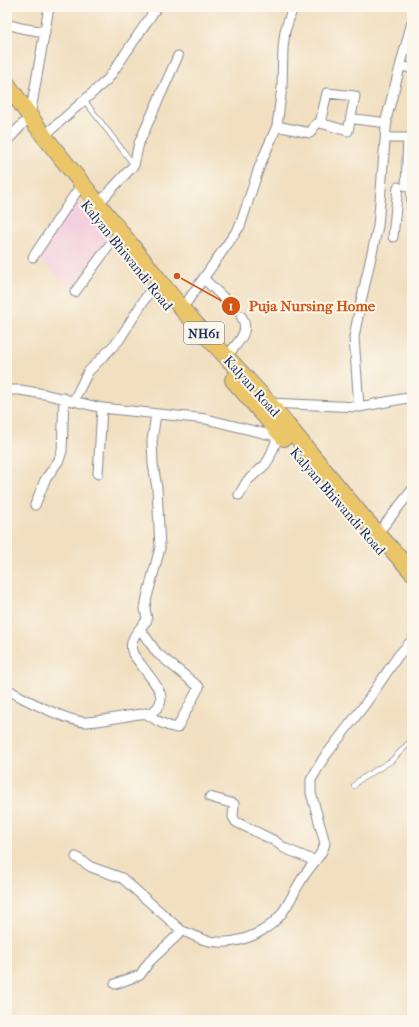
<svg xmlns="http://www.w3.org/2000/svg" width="419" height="1027" viewBox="0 0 419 1027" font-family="'IM FELL French Canon',serif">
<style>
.built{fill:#f4cfdd}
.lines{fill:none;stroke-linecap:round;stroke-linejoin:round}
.lane-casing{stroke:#86878f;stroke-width:6}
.street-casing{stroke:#86878f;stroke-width:11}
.highway-casing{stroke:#86878f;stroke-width:18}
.lane{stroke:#fff;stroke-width:4.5}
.street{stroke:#fff;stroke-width:9}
.highway{stroke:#ebc669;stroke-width:16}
.labels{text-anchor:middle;stroke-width:4;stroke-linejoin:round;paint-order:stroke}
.shield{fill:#fbf7ec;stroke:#5e6b89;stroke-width:1}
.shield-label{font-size:13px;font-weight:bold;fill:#1b2f5e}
.street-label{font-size:14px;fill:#1b2f5e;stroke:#fbf7ec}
.leader{fill:none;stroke:#d45514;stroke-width:1.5}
.callout-dot{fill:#d45514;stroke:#fbf7ec;stroke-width:1.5}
.mark-label{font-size:12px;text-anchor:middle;font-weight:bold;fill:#fff}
.callout-label{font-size:15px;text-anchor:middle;font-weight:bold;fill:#d45514;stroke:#fbf7ec;stroke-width:4;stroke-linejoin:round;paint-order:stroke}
</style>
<rect width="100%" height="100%" fill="#fbf7ec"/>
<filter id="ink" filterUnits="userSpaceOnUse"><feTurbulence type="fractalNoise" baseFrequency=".025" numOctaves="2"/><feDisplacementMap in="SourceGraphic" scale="8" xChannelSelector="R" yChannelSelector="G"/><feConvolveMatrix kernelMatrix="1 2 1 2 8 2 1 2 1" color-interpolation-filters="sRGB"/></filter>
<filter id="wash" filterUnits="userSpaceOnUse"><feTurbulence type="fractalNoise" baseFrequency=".012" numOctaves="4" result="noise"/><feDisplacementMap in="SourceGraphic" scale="16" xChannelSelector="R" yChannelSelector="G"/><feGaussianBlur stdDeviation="0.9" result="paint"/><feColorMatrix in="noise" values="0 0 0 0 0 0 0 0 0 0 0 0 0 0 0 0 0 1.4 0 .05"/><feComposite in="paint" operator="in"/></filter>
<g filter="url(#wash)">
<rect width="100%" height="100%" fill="#f1dfc0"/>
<path class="built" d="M76 197 109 239 74 289 38 259Z"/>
</g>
<g filter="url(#ink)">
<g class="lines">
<defs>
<path id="lane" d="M84 100 134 165
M354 786 358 781 391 761 412 740"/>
<path id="street" d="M7 24 21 28 45 32
M401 65 412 69
M355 119 387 123
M277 126 310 133 316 124 320 123 348 131 355 96 327 93 320 123
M44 136 108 79 157 7
M386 138H412
M7 141 30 116 49 7
M406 186 408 138
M411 186 412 210
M98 204 134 165 139 143 178 56
M393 237 398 187
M33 257 77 191
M204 279 229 303
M75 292 114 239
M182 309 240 226 260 165 277 126 282 87 283 48 285 31 293 7
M226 357C236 344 252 332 241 316
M7 390H20L44 394 102 408 206 419 283 438
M74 400 88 372 119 340 153 286
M269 403 359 407 402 399 412 398
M359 407 354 337 360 306 378 226 387 116 412 22
M98 474 102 408
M239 495 247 481 265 465 269 459 278 437
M35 505 45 480 59 460 62 451 64 398
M378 533 412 490
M140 629 157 653 199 687 177 728C165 726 156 720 145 713
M7 689C23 699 69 722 86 722 108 721 129 714 151 713 170 701 158 687 148 674 143 667 138 661 133 654 127 640 139 630 147 620L145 608 147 597 160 548 157 488 153 464 152 441 156 414
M210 797 234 804 233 817 236 822 275 841 284 848 315 861
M76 857 91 867 122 878 182 931
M115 984 140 975 149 962 182 931C190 933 197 938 205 940 230 947 260 937 278 918 288 907 294 891 302 879 309 867 323 855 325 843L311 793V780L323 759 366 703 398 656 412 640"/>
<path id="highway" d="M7 84 44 136 182 309 269 403 361 515 412 572
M233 380 284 438"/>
</defs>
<use href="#lane" class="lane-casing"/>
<use href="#street" class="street-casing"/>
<use href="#highway" class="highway-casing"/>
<use href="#lane" class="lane"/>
<use href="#street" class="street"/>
<use href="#highway" class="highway"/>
</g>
</g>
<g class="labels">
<rect class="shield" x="184" y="322" width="40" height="22" rx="3"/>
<g class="shield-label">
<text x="204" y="338">NH61</text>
</g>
<g class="street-label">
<text transform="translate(127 255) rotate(51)" y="5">Kalyan Bhiwandi Road</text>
<text transform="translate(252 386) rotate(48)" y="5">Kalyan Road</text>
<text transform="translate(338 501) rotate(49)" y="5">Kalyan Bhiwandi Road</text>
</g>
</g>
<path class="leader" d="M177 276L231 306"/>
<g class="callout-dot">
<circle cx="177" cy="276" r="4"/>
<circle cx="231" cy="306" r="10"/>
</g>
<g class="mark-label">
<text x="231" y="310">1</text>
</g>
<g class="callout-label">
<text x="312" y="311">Puja Nursing Home</text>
</g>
<rect width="419" height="1027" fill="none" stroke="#fbf7ec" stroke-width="24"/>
</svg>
